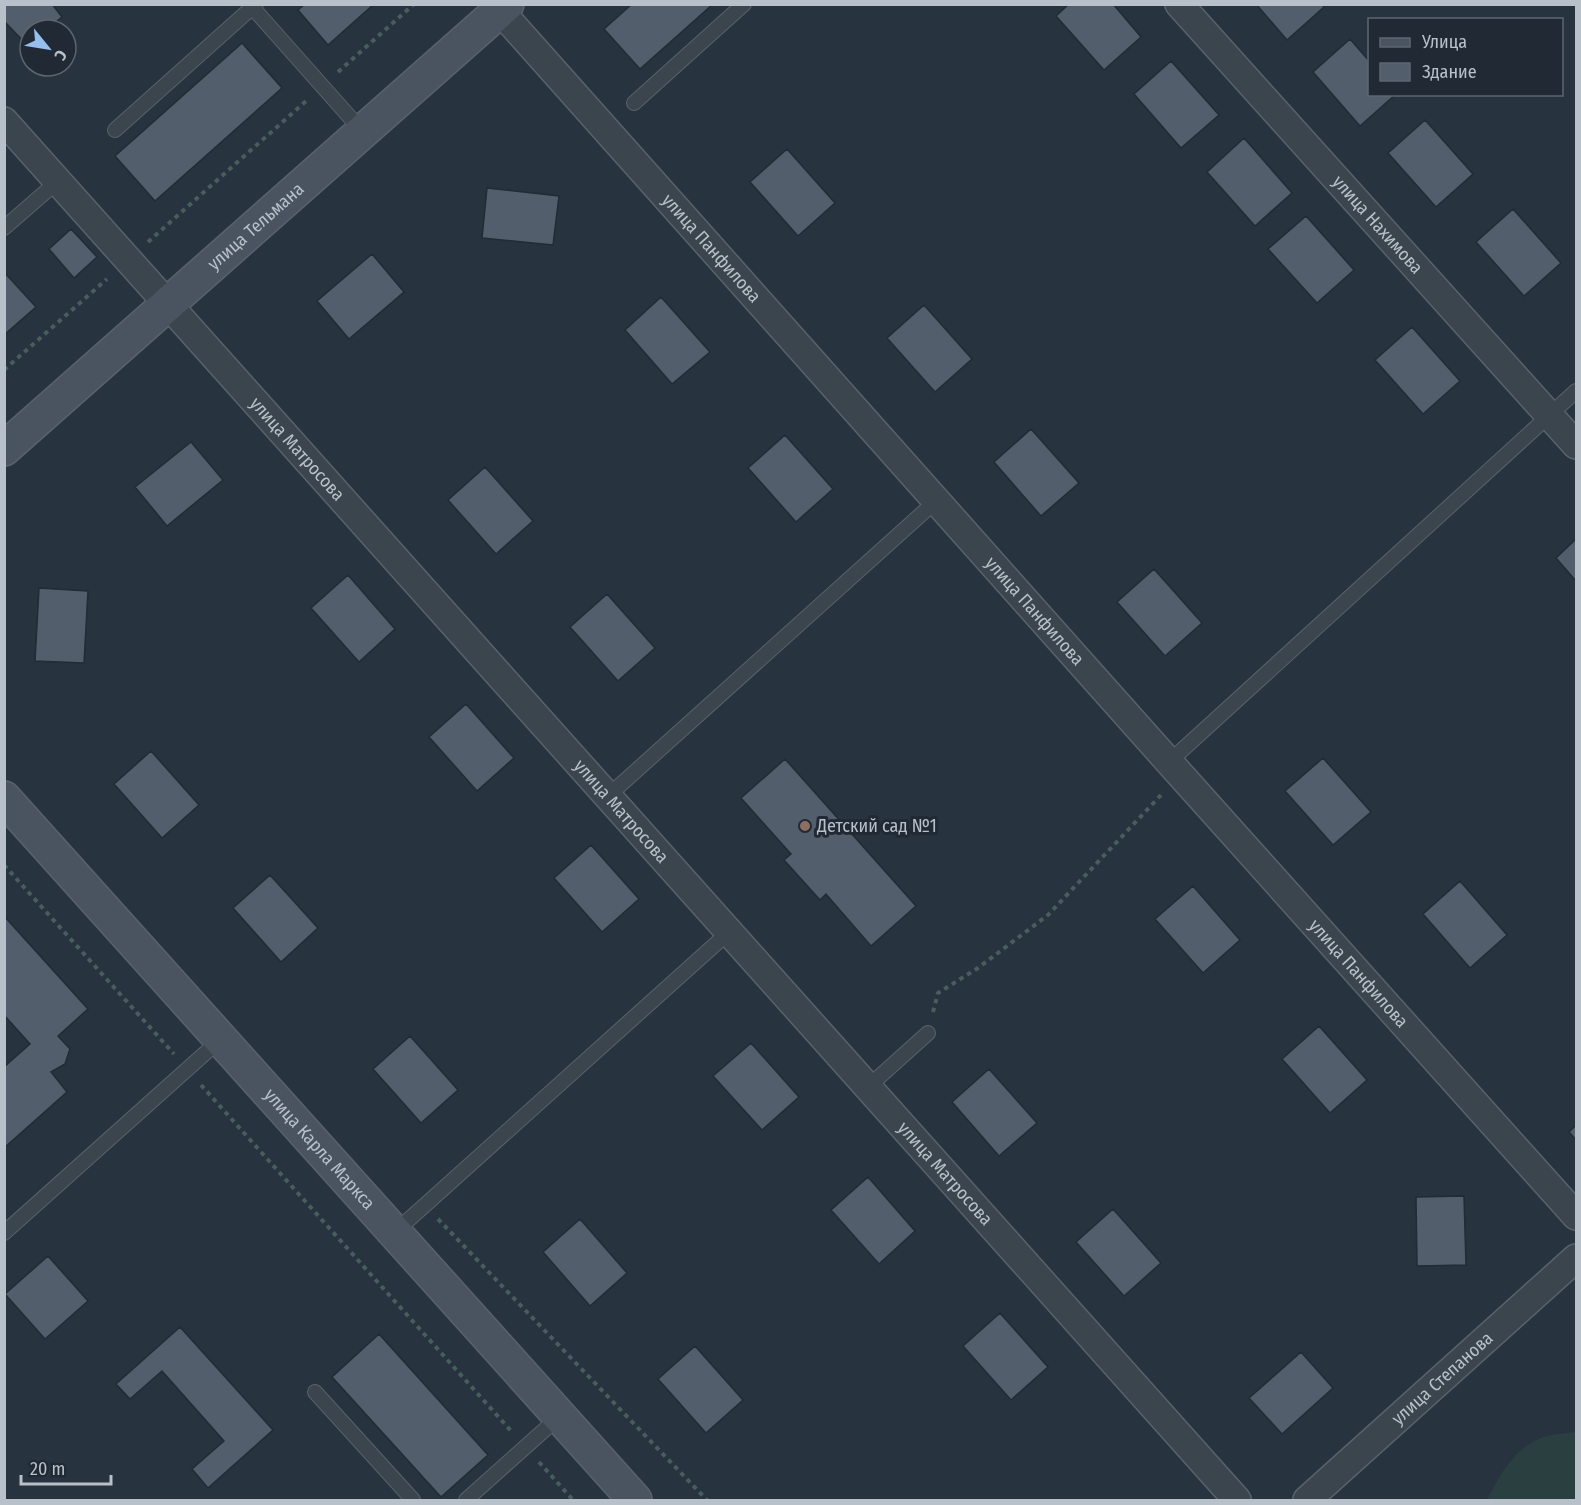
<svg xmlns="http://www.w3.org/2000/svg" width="1581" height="1505" viewBox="0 0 1581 1505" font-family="'Fira Sans Condensed',sans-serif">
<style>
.green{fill:#2a4040}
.building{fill:#535e6c;stroke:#222b36;stroke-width:1.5}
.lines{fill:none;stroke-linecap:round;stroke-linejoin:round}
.service-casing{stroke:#59626c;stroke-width:16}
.minor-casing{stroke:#59626c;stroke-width:30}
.secondary-casing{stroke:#59626c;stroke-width:36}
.path{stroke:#495d5e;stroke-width:4;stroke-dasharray:4.5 4.5;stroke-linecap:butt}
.service{stroke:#3b454e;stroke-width:14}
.minor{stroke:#3b454e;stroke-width:27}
.secondary{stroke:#4a5461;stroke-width:33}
.education-dot{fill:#8d6e63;stroke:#202934;stroke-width:2}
.labels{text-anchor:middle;stroke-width:6;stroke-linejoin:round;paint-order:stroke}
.street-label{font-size:18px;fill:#b8c0c9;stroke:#202934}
.poi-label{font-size:18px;fill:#b8c0c9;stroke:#202934;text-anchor:start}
</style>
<rect width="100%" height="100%" fill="#27333e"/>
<path class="green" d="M1574 1432 1576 1433V1500H1487C1500 1475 1513 1449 1541 1438 1551 1434 1563 1434 1574 1432Z"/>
<path class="building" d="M7 4H52L62 17 46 30H30V44L28 46 4 21V7Z
M305 4H374L328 45 298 10Z
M632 4H713L640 69 604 29Z
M1069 4H1113L1141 37 1104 70 1056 16Z
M1256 4H1322L1324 7 1287 40Z
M1350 39 1370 62V94H1396L1360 126 1313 72Z
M242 43 282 88 155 201 115 156Z
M1171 61 1219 115 1181 148 1134 94Z
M1425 120 1473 174 1436 207 1388 153Z
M1244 138 1292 193 1255 226 1207 172Z
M787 149 835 203 798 236 750 182Z
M487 188 559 196 553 245 482 238Z
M1513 209 1561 263 1524 296 1476 242Z
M1306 216 1354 270 1317 303 1268 249Z
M71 229 97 257 74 278 49 249Z
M372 254 404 292 349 339 317 301Z
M4 272 36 307 4 335Z
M661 297 710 352 672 384 625 330Z
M924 305 972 359 935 392 887 338Z
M1412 327 1460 381 1423 414 1375 360Z
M1031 429 1079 483 1041 516 994 462Z
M785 435 833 489 796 522 748 468Z
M191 442 223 480 167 526 135 487Z
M485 467 533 521 496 554 448 500Z
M1576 539V581L1556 558Z
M1154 569 1202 623 1165 656 1117 602Z
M348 575 395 629 359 662 311 608Z
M39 588 88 591 84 663 35 661Z
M607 594 655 648 618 681 570 627Z
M466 704 514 758 477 791 429 737Z
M151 751 199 805 162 838 114 784Z
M1323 758 1371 812 1333 845 1285 791Z
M785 759 916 906 871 946 826 894 820 900 784 860 791 854 741 798Z
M591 845 639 899 602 932 554 878Z
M270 875 318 928 281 962 233 908Z
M1460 881 1507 935 1470 968 1423 914Z
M1193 886 1240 940 1203 973 1155 919Z
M4 916 88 1009 58 1036 70 1049 65 1064 51 1072 67 1092 4 1148V1067L30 1044 4 1015Z
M1319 1026 1367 1080 1330 1113 1282 1059Z
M410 1036 458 1090 421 1123 373 1069Z
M751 1043 799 1097 762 1130 713 1076Z
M989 1069 1037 1123 999 1156 952 1102Z
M1576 1125V1140L1569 1132Z
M868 1177 915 1231 879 1264 831 1210Z
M1464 1196 1466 1265 1417 1266 1416 1197Z
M1113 1209 1161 1263 1124 1296 1076 1242Z
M580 1219 627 1273 590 1306 543 1252Z
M48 1256 88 1301 45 1339 5 1294Z
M1000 1313 1048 1367 1011 1400 963 1346Z
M180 1327 273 1430 208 1488 192 1469 224 1441 162 1371 130 1399 116 1384Z
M379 1334 488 1455 441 1497 332 1377Z
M695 1346 743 1400 706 1433 658 1379Z
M1301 1352 1333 1388 1282 1434 1249 1398Z"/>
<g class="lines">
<defs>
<path id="service" d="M253 8 363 132
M634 103 744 4
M115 130 256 4
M4 228 58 181
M1169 762 1576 391
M608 796 936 501
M868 1087 928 1033
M395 1232 729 932
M4 1233 221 1039
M315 1392 413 1500
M466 1500 560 1416"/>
<g id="minor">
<path id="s1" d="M494 4 1169 762 1576 1216"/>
<path id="s2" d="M1179 4 1576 445"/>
<path id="s3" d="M4 121 1237 1500"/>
<path id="s4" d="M1307 1500 1576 1258"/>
</g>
<g id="secondary">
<path id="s5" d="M4 449 507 4"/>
<path id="s6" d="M4 798 635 1500"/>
</g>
</defs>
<use href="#service" class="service-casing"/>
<use href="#minor" class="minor-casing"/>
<use href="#secondary" class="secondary-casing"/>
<path class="path" d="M338 72 414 4
M148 242 306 101
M4 370 107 279
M4 865 174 1054
M933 1012 938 993 978 968 1048 915 1161 795
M201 1085 512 1432
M438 1219 707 1500
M539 1462 573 1500"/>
<use href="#service" class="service"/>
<use href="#minor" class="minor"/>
<use href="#secondary" class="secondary"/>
</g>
<circle class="education-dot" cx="805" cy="826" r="6"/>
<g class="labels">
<g class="street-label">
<text dy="6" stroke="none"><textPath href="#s2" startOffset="297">улица Нахимова</textPath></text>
<text dy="6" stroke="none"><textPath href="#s5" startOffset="336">улица Тельмана</textPath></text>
<text dy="6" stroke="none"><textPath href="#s1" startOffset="327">улица Панфилова</textPath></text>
<text dy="6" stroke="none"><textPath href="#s3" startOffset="440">улица Матросова</textPath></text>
<text dy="6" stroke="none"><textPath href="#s1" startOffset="813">улица Панфилова</textPath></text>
<text dy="6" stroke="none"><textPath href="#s3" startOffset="926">улица Матросова</textPath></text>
<text dy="6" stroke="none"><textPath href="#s1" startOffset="1299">улица Панфилова</textPath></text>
<text dy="6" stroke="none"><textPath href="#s6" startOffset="472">улица Карла Маркса</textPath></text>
<text dy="6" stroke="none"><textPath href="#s3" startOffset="1412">улица Матросова</textPath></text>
<text dy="6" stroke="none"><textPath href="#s4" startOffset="182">улица Степанова</textPath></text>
</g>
<g class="poi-label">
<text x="817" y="832">Детский сад №1</text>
</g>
</g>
<rect width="1581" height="1505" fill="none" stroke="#b8c0c9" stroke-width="12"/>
<rect x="1368" y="18" width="195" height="78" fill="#202934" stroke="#5d6570" stroke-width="1.5"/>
<rect x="1380" y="38" width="30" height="9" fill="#4a5461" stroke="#5d6570" stroke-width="1.5"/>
<text x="1422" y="48" font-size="18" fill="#b8c0c9">Улица</text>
<rect x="1380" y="63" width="30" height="18" fill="#535e6c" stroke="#5d6570" stroke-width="1.5"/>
<text x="1422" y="78" font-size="18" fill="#b8c0c9">Здание</text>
<g transform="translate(48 48) rotate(120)"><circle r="28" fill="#202934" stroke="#5d6570" stroke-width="1.5"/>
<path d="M0-4.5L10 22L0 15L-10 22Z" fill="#96bff0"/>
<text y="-9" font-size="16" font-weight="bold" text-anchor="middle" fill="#b8c0c9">С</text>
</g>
<path d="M21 1475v9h90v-9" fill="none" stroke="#b8c0c9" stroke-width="3"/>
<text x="30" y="1475" font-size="18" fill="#b8c0c9" stroke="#202934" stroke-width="4.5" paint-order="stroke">20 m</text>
</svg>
